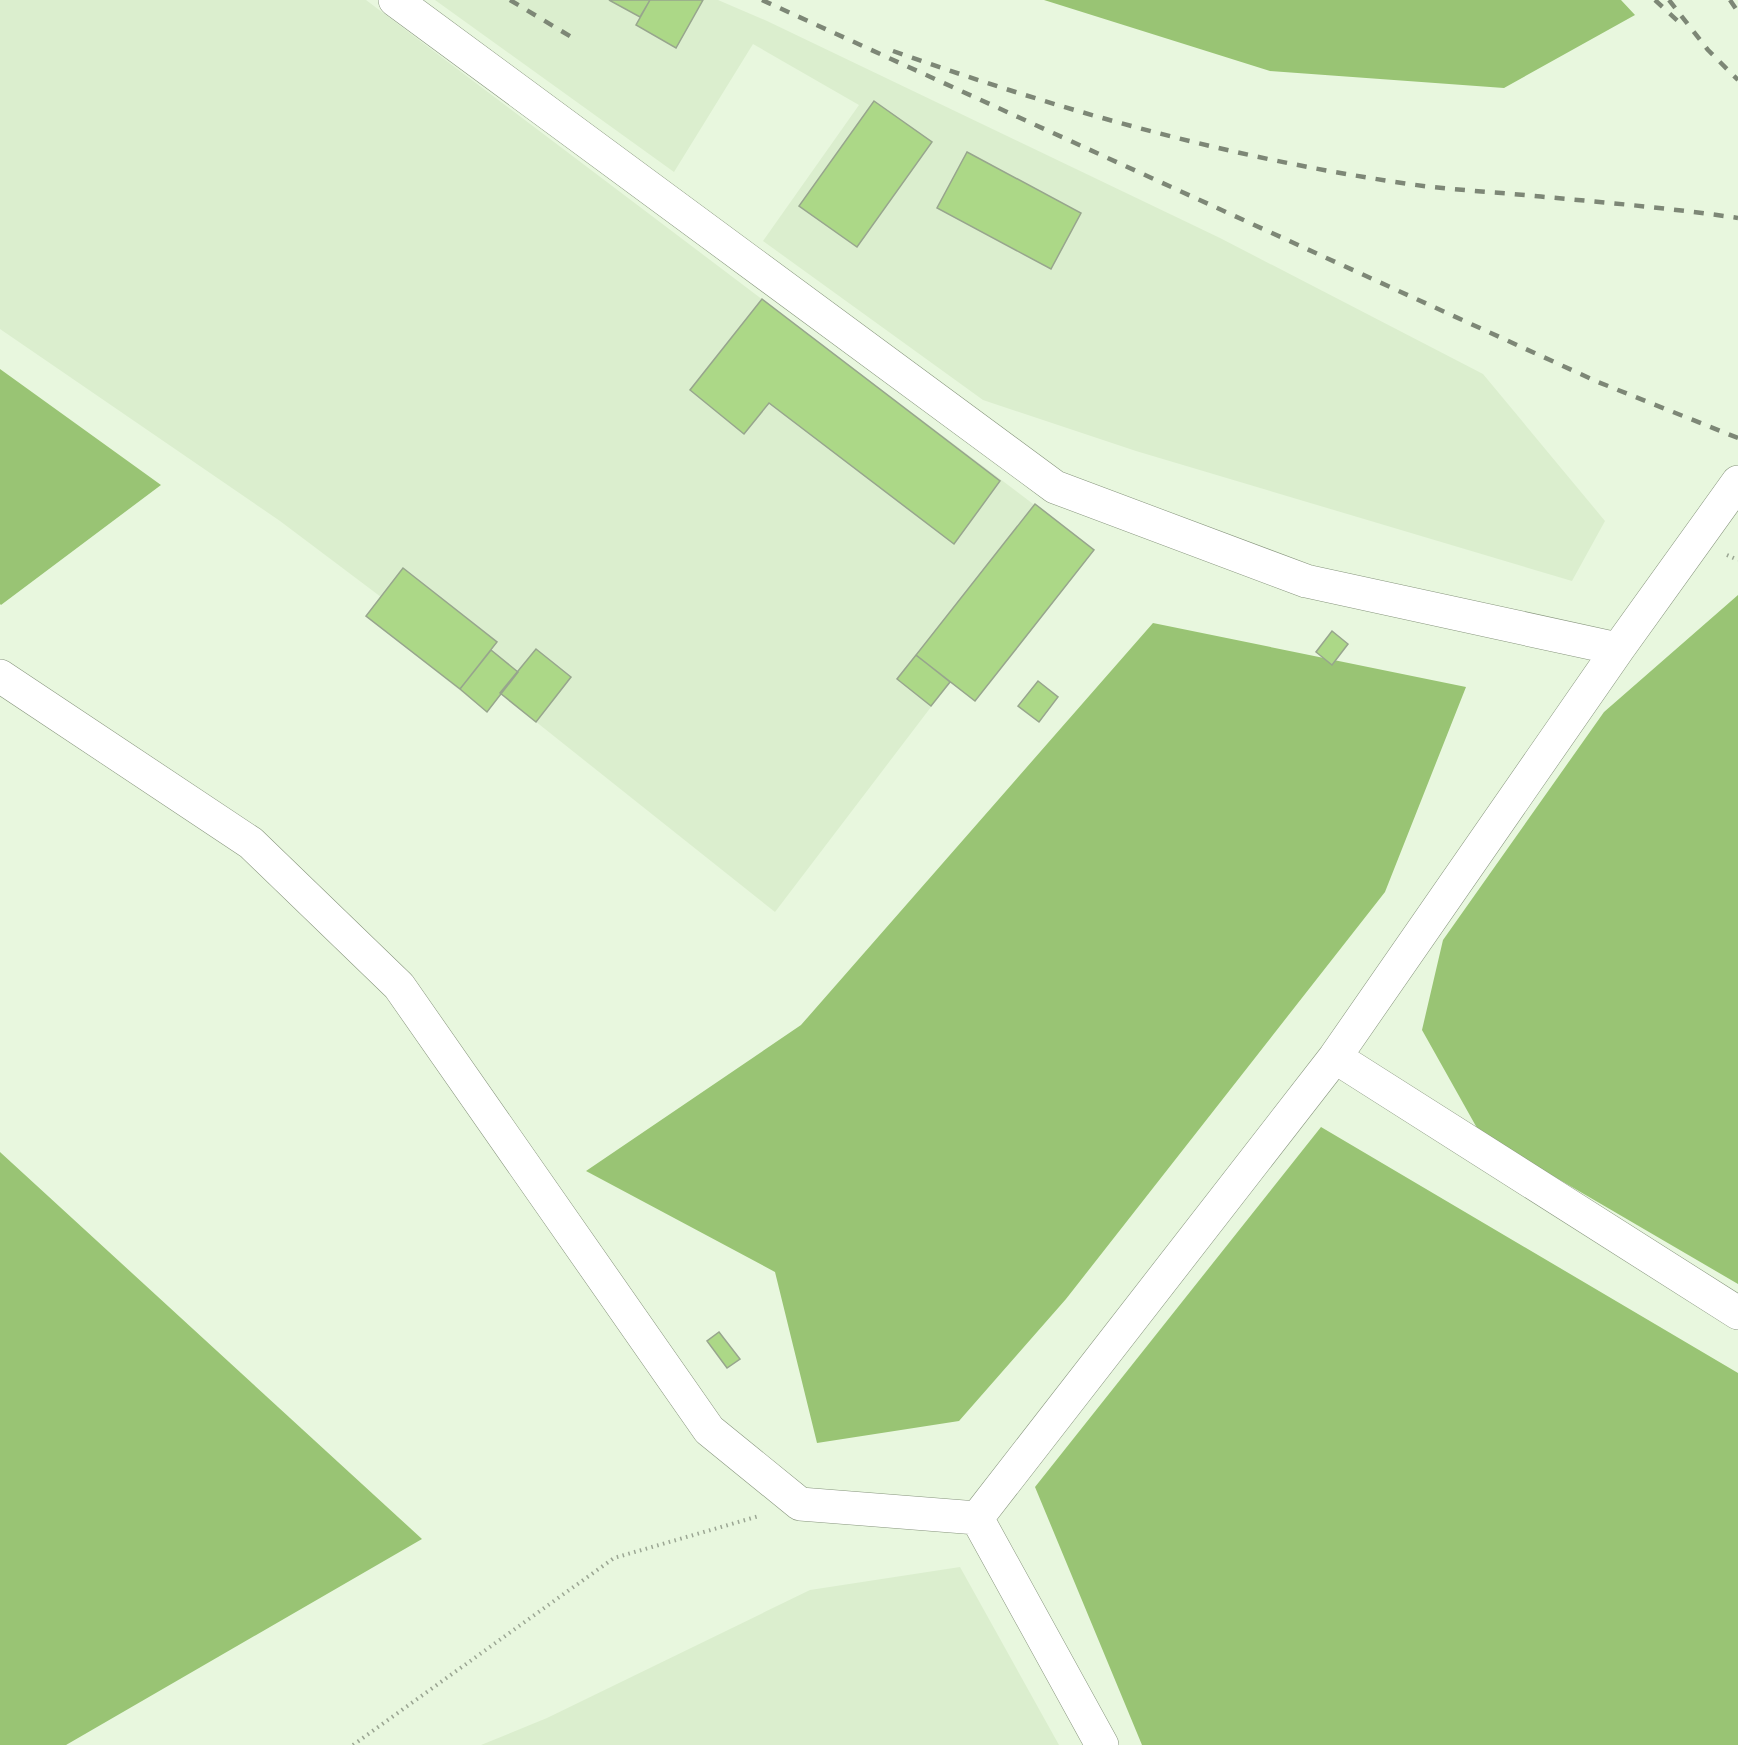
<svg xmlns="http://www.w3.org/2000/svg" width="1738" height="1745" viewBox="0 0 1738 1745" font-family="Montserrat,sans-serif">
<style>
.built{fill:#dbeece}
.forest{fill:#99c474}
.building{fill:#acd887;stroke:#97a58d;stroke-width:1.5}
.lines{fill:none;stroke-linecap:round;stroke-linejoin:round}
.street-casing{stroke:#87957d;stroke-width:34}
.path{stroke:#9ba693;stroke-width:4;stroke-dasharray:1.5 4.5;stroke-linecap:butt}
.street{stroke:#fff;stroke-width:33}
.rail{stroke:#7d8776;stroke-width:4.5;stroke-dasharray:10 10;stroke-linecap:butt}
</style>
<rect width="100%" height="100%" fill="#e8f7de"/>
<path class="built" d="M0 0H366L1094 550 975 701 950 682 775 912 501 694 487 712 366 616 381 597 280 521 0 329Z
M435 0H718L767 21 1220 238 1483 374 1605 521 1572 581 1136 451 983 400 763 241 859 105 753 44 674 172Z
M960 1567 1059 1745H481L547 1718 810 1590Z"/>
<path class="forest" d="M1044 0H1621L1635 15 1504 88 1270 71Z
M0 369 161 485 1 605 0 604Z
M1738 595V1284L1524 1159 1477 1128 1422 1030 1443 940 1604 712Z
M1153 623 1466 687 1385 892 1066 1299 959 1421 817 1443 775 1272 586 1171 801 1025Z
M1321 1127 1738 1373V1745H1142L1035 1487Z
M0 1152 422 1539 66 1745H0Z"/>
<path class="building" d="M609 0H650L640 17Z
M650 0H703L676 48 636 25Z
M874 101 932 142 857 247 799 206Z
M967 152 1081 213 1051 269 937 208Z
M762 299 1000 481 954 544 769 403 744 434 690 390Z
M1035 504 1094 550 975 701 916 655Z
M403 568 497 642 460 689 366 616Z
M1332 631 1348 644 1332 665 1316 652Z
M536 649 571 677 536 722 500 693Z
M491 650 518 672 487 712 460 689Z
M916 655 950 682 931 706 897 679Z
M1038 681 1058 697 1039 722 1018 706Z
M719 1332 740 1359 727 1368 707 1341Z"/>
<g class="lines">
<defs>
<path id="street" d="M395 0 1055 487 1306 581 1618 649
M0 676 251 843 399 986 709 1430 800 1504 977 1518 1335 1057 1618 649 1738 482
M1335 1057 1738 1313
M977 1518 1102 1745"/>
</defs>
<use href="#street" class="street-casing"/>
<path class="path" d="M1727 555 1738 560
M353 1745 614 1558 759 1516"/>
<use href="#street" class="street"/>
<path class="rail" d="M510 0 578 41
M762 0 1598 382 1738 438
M1655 0 1680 23
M1669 0 1708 50 1738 80
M1730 0 1738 12
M893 51C1063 111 1229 158 1409 184 1443 189 1478 191 1513 194 1588 201 1663 207 1738 218"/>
</g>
</svg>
